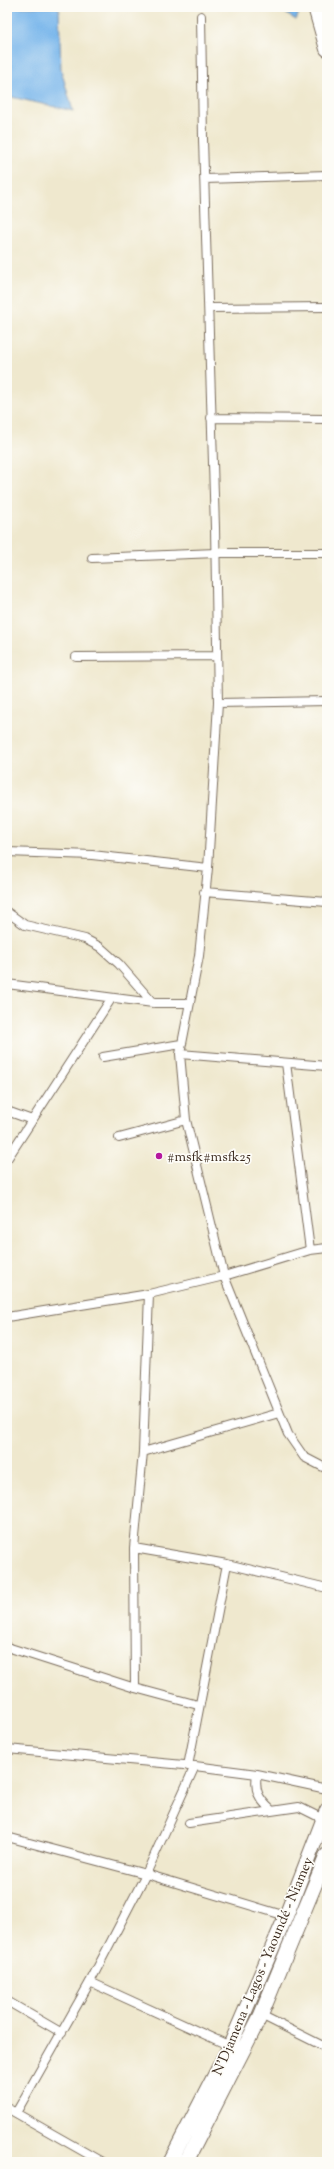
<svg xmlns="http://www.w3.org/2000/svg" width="334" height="2169" viewBox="0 0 334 2169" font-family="'Sorts Mill Goudy',serif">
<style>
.water{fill:#78b6eb;stroke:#5a7084}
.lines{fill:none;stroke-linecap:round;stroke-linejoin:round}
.street-casing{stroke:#7a6c5c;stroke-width:10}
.highway-casing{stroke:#7a6c5c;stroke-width:16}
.street{stroke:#fff;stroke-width:8}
.highway{stroke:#fff;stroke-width:14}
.poi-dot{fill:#b5179e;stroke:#fdfcf7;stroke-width:1.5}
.labels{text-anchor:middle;stroke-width:3.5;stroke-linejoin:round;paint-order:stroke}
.poi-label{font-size:14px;fill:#3b2a1e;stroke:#fdfcf7;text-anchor:start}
.street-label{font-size:14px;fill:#3b2a1e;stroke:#fdfcf7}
</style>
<rect width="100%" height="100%" fill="#fdfcf7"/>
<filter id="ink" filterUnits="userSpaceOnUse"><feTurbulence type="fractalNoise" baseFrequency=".025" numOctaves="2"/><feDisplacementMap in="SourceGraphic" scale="8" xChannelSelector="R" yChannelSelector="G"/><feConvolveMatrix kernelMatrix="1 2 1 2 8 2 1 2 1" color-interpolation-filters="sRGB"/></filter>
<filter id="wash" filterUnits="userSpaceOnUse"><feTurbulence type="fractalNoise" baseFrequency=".012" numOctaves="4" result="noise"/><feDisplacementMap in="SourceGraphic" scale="16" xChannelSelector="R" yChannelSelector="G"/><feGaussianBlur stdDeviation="0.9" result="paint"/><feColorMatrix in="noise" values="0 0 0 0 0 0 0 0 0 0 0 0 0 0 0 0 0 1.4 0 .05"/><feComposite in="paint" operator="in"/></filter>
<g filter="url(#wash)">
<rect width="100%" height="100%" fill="#efe8ce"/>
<path class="water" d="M7 7H59L61 70 73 111 7 96Z
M276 7H301V8L296 20Z"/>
</g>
<g filter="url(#ink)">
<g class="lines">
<defs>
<path id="street" d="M201 16 203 139 215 528 218 703 208 868 199 956 180 1054 186 1120 224 1276 288 1434 304 1457 327 1469
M205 179 327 175
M209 308 327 307
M211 418 327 419
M92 558 216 553H327
M76 657 217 656
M218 703 327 701
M7 852 92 855 208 868
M204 892 327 902
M7 912 25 925 85 939 100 947 119 964 153 1003
M7 984 153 1003H190
M180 1054 327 1066
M103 1057 181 1044
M286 1063 310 1250
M7 1111 32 1120
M119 1138 186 1120
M7 1159 111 999
M7 1317 149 1294 224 1276 310 1250 327 1248
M143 1452 279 1413
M134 1548 227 1564 327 1588
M7 1647 135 1688 198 1705
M135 1688 134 1548 143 1452 149 1294
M7 1749 195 1766 257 1774 327 1789
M188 1766 227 1564
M257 1774C254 1791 259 1799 271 1810
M189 1823 299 1807 323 1819
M7 1837 146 1874 286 1916
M90 1982 230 2046
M7 2001 62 2033
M261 2015 327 2048
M7 2108 102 2162
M16 2113 90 1982 146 1874 195 1766"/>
<path id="highway" d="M315 7 327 49
M170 2162 230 2046 286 1916 327 1810
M186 2162 261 2015 327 1855"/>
</defs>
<use href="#street" class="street-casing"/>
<use href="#highway" class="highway-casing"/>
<use href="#street" class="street"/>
<use href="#highway" class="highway"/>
</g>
</g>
<circle class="poi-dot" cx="159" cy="1156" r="4"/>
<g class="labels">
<g class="poi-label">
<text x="167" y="1161">#msfk#msfk25</text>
</g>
<g class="street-label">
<text transform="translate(262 1966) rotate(-67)" y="5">N'Djamena - Lagos - Yaoundé - Niamey</text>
</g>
</g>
<rect width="334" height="2169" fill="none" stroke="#fdfcf7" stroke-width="24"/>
</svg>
